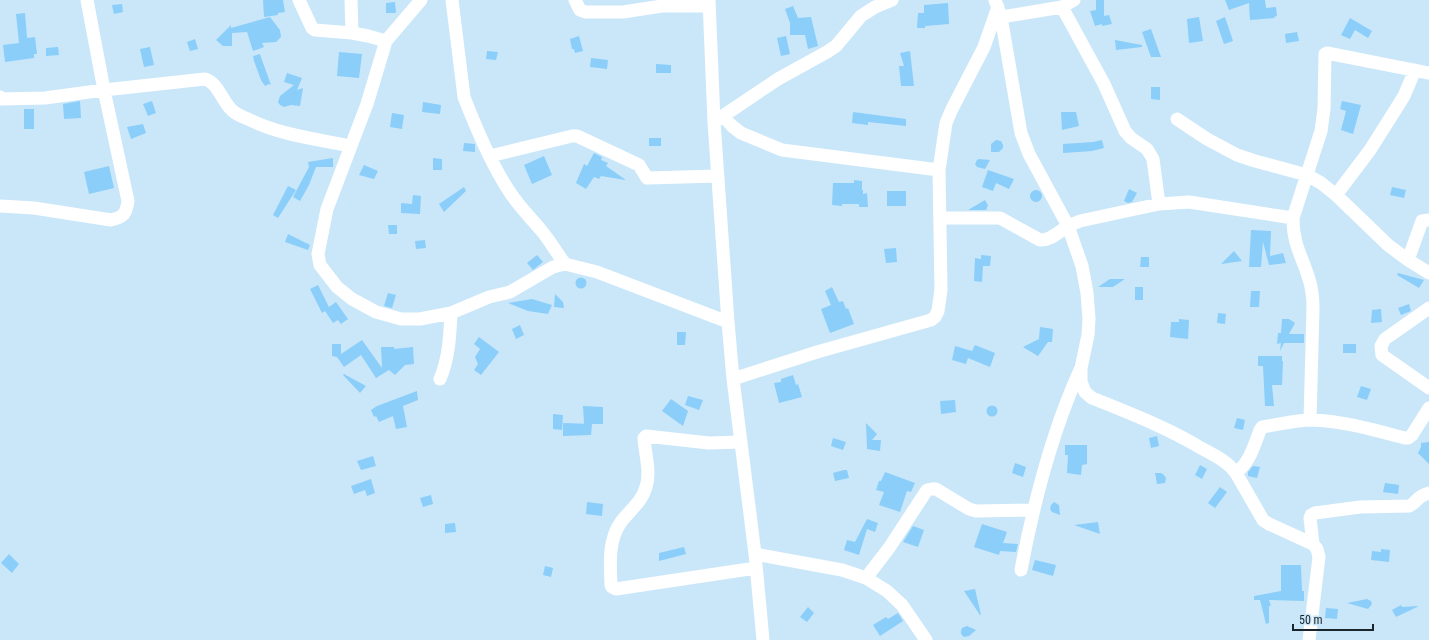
<svg xmlns="http://www.w3.org/2000/svg" width="1429" height="640" viewBox="0 0 1429 640" font-family="'Roboto Condensed',sans-serif">
<style>
.building{fill:#8acef9}
.lines{fill:none;stroke-linecap:round;stroke-linejoin:round}
.minor{stroke:#fff;stroke-width:13}
</style>
<rect width="100%" height="100%" fill="#cae7fa"/>
<path class="building" d="M263 0H283L285 12 278 13V15L264 17Z
M1096 0H1104V16L1109 15 1112 24 1102 26V24L1095 26 1090 11 1096 10Z
M1225 0H1265L1266 8 1276 7 1277 16 1274 17 1275 18 1250 20 1249 3 1229 10Z
M395 2 396 13H386V3Z
M948 3 949 24 925 26V28H917L918 13H924V5Z
M122 4 123 12 114 14 112 5Z
M793 6 798 18 811 17 818 46 808 49 805 35H790V23L785 9Z
M25 13 27 38 35 37 37 54H34V58L5 62 3 45 19 43 16 14Z
M270 17 280 30 281 37 276 42 262 43 264 47 253 51 247 32 232 33V46H223L216 40 231 25V28Z
M1199 17 1203 41 1189 43 1187 19Z
M1225 17 1233 41 1224 44 1216 21Z
M1350 18 1372 31 1368 38 1355 30 1350 39 1341 35Z
M1151 29 1161 57H1151L1142 32Z
M1297 32 1299 41 1286 43 1285 34Z
M579 36 583 51 575 53 574 49H572L570 39Z
M786 36 790 54 781 56 777 38Z
M195 39 198 49 190 51 187 42Z
M1115 40 1142 45V47L1116 50Z
M58 47 59 55 46 56V48Z
M150 47 154 65 144 67 140 49Z
M487 51 498 52 496 60 486 59Z
M910 51 914 86H901L899 66H904L900 53Z
M339 52 362 54 359 78 337 76Z
M260 54 262 60 271 85 269 84 265 86 261 80 254 61 253 56Z
M591 58 608 60 607 69 590 67Z
M656 64 671 65V73H656Z
M287 73 302 78 297 90 303 88 300 106 291 105 284 107 280 105 278 102 280 96 294 85 284 82Z
M1151 87H1160V100L1151 99Z
M80 101 81 118 64 119 63 104Z
M152 101 156 113 148 116 143 104Z
M1342 101 1361 105 1353 134 1341 130 1346 111 1340 109Z
M423 102 441 105 440 114 422 112Z
M24 109H34V129H24Z
M853 112 906 119V126L868 122V125L852 123Z
M1061 112H1076L1079 126 1062 130Z
M392 113 404 115 402 129 390 127Z
M143 124 146 133 131 139 127 127Z
M649 138H661V146H649Z
M996 140 1001 141 1003 145V148L999 152H991V144Z
M1102 140 1104 148 1092 151 1063 153V144L1093 142Z
M464 143 475 144V152L463 151Z
M594 153 602 157 601 160 608 163 606 166 626 180 601 176 599 179 594 177 586 189 576 183 584 164 587 166Z
M544 156 552 175 532 184 524 165Z
M333 158V167H316L309 185 300 201 293 197 309 167 308 162Z
M433 158 442 159V170H433Z
M979 159 990 160 985 169 977 167 975 164 977 160Z
M364 165 378 171 374 179 359 175Z
M109 166 114 188 89 194 84 172Z
M988 170 1014 179 1009 189 996 183 993 191 982 187Z
M854 180 862 181V190H863V194L867 193 868 207H859V204H842V206L832 205 833 183H854Z
M288 186 296 190 278 218 273 215Z
M464 187 466 191 444 212 439 204Z
M1392 187 1406 190 1404 198 1390 195Z
M1129 189 1137 193 1132 202 1128 203 1124 201Z
M1030 196a6 6 0 1 1 12 0a6 6 0 1 1-12 0Z
M887 191H906V206H887Z
M413 195 421 196 420 214 401 213V203L412 204Z
M985 200 988 205 986 210H968Z
M388 225H397V234H389Z
M1251 230 1271 231 1270 256 1283 253 1286 263 1269 265 1263 242 1261 267H1249Z
M288 234 310 245 308 250 285 242Z
M425 240 426 248 416 249 415 241Z
M896 248 897 262 886 263 884 249Z
M1234 251 1242 261 1221 264Z
M537 255 543 262 533 270 527 263Z
M981 255 991 256 990 266H983L982 282 974 281 975 258 981 259Z
M1141 257H1149V267H1140Z
M1398 273 1424 280 1419 288 1397 275Z
M575.5 283a5.5 5.5 0 1 1 11 0a5.5 5.5 0 1 1-11 0Z
M1110 279H1125L1113 287H1098Z
M318 285 329 307 336 302 348 319 341 324 338 320 333 323 325 311 322 313 310 289Z
M832 287 839 302 843 301 846 309 848 308 854 324 830 333 821 309 831 305 825 291Z
M1135 287H1143V300H1135Z
M1251 291H1260L1259 307H1250Z
M388 293 396 295 392 308 384 306Z
M555 294 563 302 564 308 554 307Z
M532 299 552 305 548 314 528 311 508 303Z
M1409 304 1411 311 1401 315 1398 308Z
M1381 309 1382 322 1371 323 1372 310Z
M1218 313 1226 314 1225 324 1217 323Z
M1179 319 1189 320 1188 339 1170 337 1171 322H1179Z
M1282 319H1289L1295 323 1289 334H1304V343H1284L1280 351 1281 343 1277 344 1278 333H1281Z
M520 325 524 335 516 339 512 329Z
M1040 327 1053 329 1052 342H1048L1038 356 1023 347 1039 339Z
M677 332H686L685 345H677Z
M479 337 499 352 481 375 474 370 478 364 475 357 480 349 474 344Z
M362 340 382 368 381 347H394V349L413 347 414 364 405 365 395 375 389 370 376 378 361 355 344 367 337 357 332 356V344H341V354Z
M1343 344H1356V353H1343Z
M975 345 995 353 990 367 968 358 966 364 952 360 955 346 972 351Z
M1258 356H1282V361H1283L1282 385H1272L1274 406H1265L1263 366H1258Z
M344 374 366 386 360 393 343 375Z
M793 375 796 385 798 384 802 397 779 403 774 383 781 382V379Z
M1361 386 1371 389 1367 400 1357 397Z
M417 391 418 400 403 406 407 427 396 429 393 416 379 422 376 416 374 417 371 410 377 406Z
M688 396 703 400 699 410 685 405Z
M671 399 688 411 683 426 662 411Z
M955 400 956 412 941 414 940 401Z
M986.5 411a5.5 5.5 0 1 1 11 0a5.5 5.5 0 1 1-11 0Z
M583 406 603 407V424H584Z
M553 414 563 415 562 430 553 429Z
M1237 418 1245 420 1243 430 1234 428Z
M563 423 592 424 591 435 563 436Z
M866 423 877 434 872 440H881L880 451 867 449Z
M1157 436 1159 446 1151 448 1149 438Z
M833 438 846 442 843 450 831 446Z
M1429 442V464L1418 453 1421 447V443Z
M1065 445H1087V464L1082 465 1081 475 1067 473 1068 455H1065Z
M373 456 376 466 361 470 357 461Z
M1015 463 1026 467 1023 477 1012 473Z
M1200 465 1207 469 1202 479 1195 475Z
M1253 466 1260 467 1257 478 1248 476V472Z
M844 470H847L849 478 835 481 833 473Z
M885 472 915 483 911 492 907 491 900 512 879 505 884 492 876 490 879 481H881Z
M1155 473H1161L1164 475 1166 478 1165 483 1157 484Z
M371 479 375 493 367 496 365 490 354 494 351 486Z
M1385 483 1399 485 1398 494 1383 492Z
M1220 487 1227 492 1215 508 1208 503Z
M431 495 433 504 423 507 420 498Z
M587 502 603 504 602 516 586 514Z
M1054 502 1059 505 1060 515 1052 512 1050 509 1051 505Z
M867 519 878 523 875 532 867 529 859 555 844 550 847 540 855 542Z
M1098 522 1100 534 1074 525Z
M455 523 456 532 445 533V524Z
M982 524 1007 532 1003 543 1018 544 1016 552 1000 551 999 555 974 547Z
M913 526 924 530 918 547 903 542Z
M684 547 686 554 659 561V553Z
M1381 549 1390 550 1389 562 1371 560 1372 551 1381 552Z
M9 554 19 564 12 573 1 563Z
M1035 560 1056 565 1053 576 1032 570Z
M1281 565H1301L1302 591H1304V601L1269 600 1271 606H1269V623L1266 624 1260 600H1254V596L1281 591Z
M545 566 553 568 551 577 543 575Z
M975 589 981 615H980L964 591Z
M1367 599 1371 601 1372 604 1368 609 1347 603Z
M1401 605 1402 607 1419 606 1396 617 1392 610Z
M808 607 814 613 807 622 800 617Z
M1326 608 1338 609 1337 619 1325 618Z
M898 613 903 621 880 636 873 625 886 617 888 619Z
M967 626 976 630 969 636 964 637 961 634V631L962 628Z"/>
<g class="lines">
<path class="minor" d="M299 0 312 28 315 30 352 33
M575 0 580 10 586 12H623L662 6H709
M709 0 714 122 728 322 733 379 755 554 763 640
M995 0 1001 17 1021 133 1029 154 1068 226 1082 266 1087 293 1089 319 1088 335 1081 368V382L1085 392 1092 398C1129 413 1166 427 1201 448 1214 455 1227 461 1236 473L1263 520 1269 524 1313 544 1317 549 1319 557 1309 640
M1062 7 1104 84 1125 131 1131 138 1147 149 1153 159 1159 204
M1001 17 1062 7 1074 0
M386 41 421 0
M0 97 1 99 45 98 104 90 205 79C219 83 222 103 234 112 238 115 243 117 248 119 280 135 316 139 351 146L327 209 318 254 320 265 337 287 352 299 376 312 401 319H420L451 313C450 335 449 358 440 379
M723 116 732 126 741 133 782 150 939 170
M1177 119 1207 139 1237 155 1255 161 1307 175 1321 183 1336 195 1388 245 1408 260 1429 273
M717 120 778 79 827 52 836 46 861 16 875 7 892 0
M351 146 367 104 386 41 368 36 352 33 351 0
M490 156 572 136H577L639 165 647 178 718 176
M1336 195 1370 150 1394 112 1404 96 1415 70
M0 206 34 208 111 220C124 217 126 214 128 201L104 90 87 0
M941 218H1000L1040 240C1051 241 1059 231 1068 226 1072 224 1076 223 1080 221L1159 204 1189 202 1293 218
M1408 260 1422 221 1429 220
M565 264 597 272 728 322
M1429 308 1385 339 1381 346 1382 355 1429 388
M451 313 489 297 510 292 553 267 565 264C556 252 549 239 540 229 529 216 518 205 509 191 490 162 476 128 464 97L452 0
M733 379 817 352 931 320 935 317 938 311 941 290 939 170 946 123 952 109 984 47 998 7
M1310 420 1313 308C1313 297 1312 287 1308 276 1301 254 1293 244 1293 218L1321 131 1324 109 1325 54 1327 53 1429 73
M741 442 709 443 646 436 644 438C645 454 651 472 646 487 642 502 630 510 621 522 608 540 610 564 611 585L612 587 616 589 756 568
M1236 473C1250 462 1254 446 1260 430L1262 427C1278 425 1295 420 1311 420 1344 421 1374 430 1405 438H1408L1412 435 1429 408
M1313 544 1310 518 1311 515 1315 513 1360 507 1409 506C1418 502 1416 496 1429 493
M755 554 842 570 866 578 887 591 902 605 926 640
M1021 570C1034 501 1051 434 1080 370
M866 578 889 548 927 490 932 489H936L969 509 976 511 1033 510"/>
</g>
<path d="M1293 624v6h80v-6" fill="none" stroke="#1a252c" stroke-width="2"/>
<text x="1299" y="624" font-size="12" fill="#1a252c" stroke="#cae7fa" stroke-width="3" paint-order="stroke">50 m</text>
</svg>
